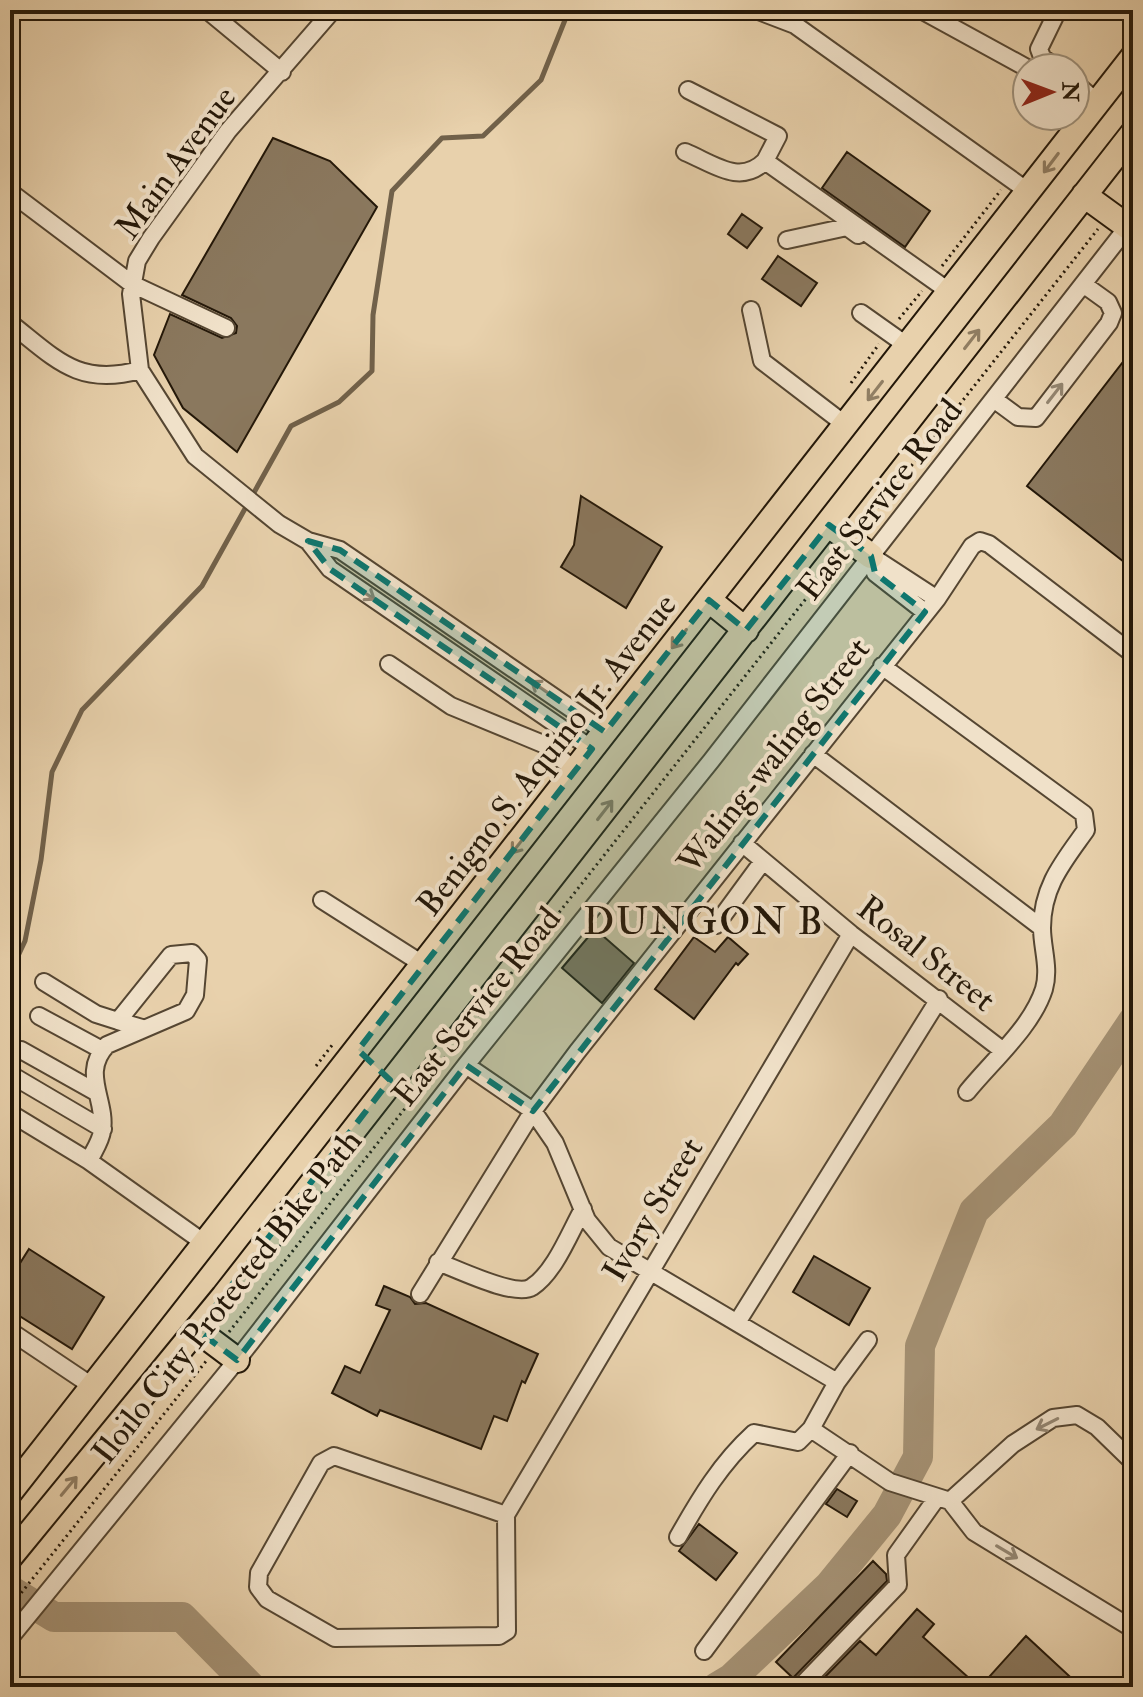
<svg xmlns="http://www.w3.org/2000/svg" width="1143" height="1697" viewBox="0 0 1143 1697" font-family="'IM FELL Double Pica',serif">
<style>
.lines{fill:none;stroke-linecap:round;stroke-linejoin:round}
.stream{stroke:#71614a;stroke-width:5}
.river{stroke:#a59275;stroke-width:30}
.building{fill:#8a785e;stroke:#241809;stroke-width:2}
.minor-casing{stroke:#554632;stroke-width:20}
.highway-casing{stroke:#241809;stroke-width:28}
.path{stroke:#241809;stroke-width:3;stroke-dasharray:2 4;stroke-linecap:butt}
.minor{stroke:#f0e1c9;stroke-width:16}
.highway{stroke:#e8d1ac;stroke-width:24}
.oneway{stroke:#907e63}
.oneway2{stroke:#948773}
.marked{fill:#0f766e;fill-opacity:0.2;stroke:#0f766e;stroke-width:6;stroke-dasharray:16 10;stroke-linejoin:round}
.labels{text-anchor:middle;stroke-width:8;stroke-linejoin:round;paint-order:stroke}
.street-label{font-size:34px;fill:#241809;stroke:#f0e1c9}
.quarter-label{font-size:38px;letter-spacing:2px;fill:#241809;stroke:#f0e1c9}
</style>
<rect width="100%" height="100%" fill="#e8d1ac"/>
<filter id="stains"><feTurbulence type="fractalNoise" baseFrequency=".0025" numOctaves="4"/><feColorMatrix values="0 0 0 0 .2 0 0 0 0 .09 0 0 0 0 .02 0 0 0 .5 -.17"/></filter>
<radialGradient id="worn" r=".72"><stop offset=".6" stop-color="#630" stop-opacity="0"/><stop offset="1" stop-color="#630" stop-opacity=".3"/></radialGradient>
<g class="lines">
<path class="stream" d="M10 973 25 941 41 860 52 772 82 710 202 586 291 426 339 402 372 371 373 315 392 191 442 138 483 136 541 80 569 10"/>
<path class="river" d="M10 1590 54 1617H182L251 1687
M717 1687 732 1678 829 1586 887 1515 918 1457 920 1346 974 1211 1063 1125 1133 1021"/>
</g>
<path class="building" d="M273 138 330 161 377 207 237 452 183 408 154 355 170 314 222 338 236 333 237 326 231 318 182 295Z
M847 152 930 211 905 247 822 188Z
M742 214 762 228 747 248 728 234Z
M778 256 817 283 801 306 762 279Z
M1133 349V569L1027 486Z
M581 496 662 547 626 608 561 567 574 545Z
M595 929 634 963 602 1003 562 968Z
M694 937 715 952 728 937 748 954 738 965 736 963 694 1019 655 989Z
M29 1249 104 1297 72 1349 10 1310V1279Z
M814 1256 870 1288 849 1325 793 1292Z
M384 1286 410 1297 415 1304 426 1303 538 1354 525 1383 522 1381 507 1421 494 1416 481 1449 380 1410 377 1416 332 1393 345 1366 360 1373 390 1310 376 1305Z
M837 1489 857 1501 847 1517 826 1504Z
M699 1524 737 1553 716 1580 679 1551Z
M873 1561 886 1574 887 1581 793 1678 776 1662Z
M917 1609 934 1624 923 1637 979 1687H815L860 1641 876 1655Z
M1026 1636 1081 1687H980Z"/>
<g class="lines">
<defs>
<path id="minor" d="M207 10 282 72
M333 10 228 131 151 238 137 261 131 294 140 370 195 456 279 524 308 541 340 550 605 732
M756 10 795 25 1029 192
M921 10 1027 68
M1056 68 1042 57 1039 49 1058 10
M1075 83 1097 102
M688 90 778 136 765 161
M685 152C714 164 740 186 765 161L950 292
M10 192 132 284 226 328
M787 240 847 227 858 235
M751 310 762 361 847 426
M861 313 909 347
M10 323C56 359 78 387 140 370
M995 400 1018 417 1036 418 1109 323 1113 313 1108 302 1083 284
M308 541 330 569 592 749
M871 556 875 573 925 612
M871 556 937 599
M389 664 451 706 543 744 576 771
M882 666 1084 814 1086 830C1064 861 1042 886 1042 928 1042 948 1050 968 1044 989 1032 1027 992 1061 967 1092
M813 754 1042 928
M742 843 851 934 1002 1050
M322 900 424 965
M716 925 763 861
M44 982 96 1014 118 1021
M39 1016 102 1050
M21 1050 94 1091
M466 1065 533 1111 555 1143 587 1220 609 1247 837 1382
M13 1076 103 1129
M10 1113 89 1161 203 1242
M89 1161C93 1152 101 1141 102 1131 107 1100 80 1073 107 1045L186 1011 195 995 198 960 192 953 171 955 118 1021 142 1028
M438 1262C457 1269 516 1298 532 1287 555 1272 570 1232 583 1209
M420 1294 533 1111 577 1052 937 599 972 546 980 541 989 544 1133 654
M738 1321 939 999
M10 1331 92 1386
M868 1340 837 1382 811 1429 890 1482 950 1501 974 1532 1133 1629
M950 1501 1013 1444 1053 1418 1077 1415 1097 1427 1133 1462
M506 1515 334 1456 321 1463 259 1573 258 1587 267 1599 335 1638 499 1636 507 1631 506 1515 851 934
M678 1537C700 1498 721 1463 754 1433L798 1442 811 1429
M10 1638 237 1360 466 1065 711 761 1133 220
M704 1651 850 1453
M800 1687 898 1585 896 1555 936 1499"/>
<path id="highway" d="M1084 195 1128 227
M829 525 871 556
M709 600 746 630
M197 1330 237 1360
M10 1492 1133 57
M10 1557 224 1296 1133 133"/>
</defs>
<use href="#minor" class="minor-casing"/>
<use href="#highway" class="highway-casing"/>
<path class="path" d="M1123 40 1133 27
M1123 198 1133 185
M942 266 1001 190
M899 319 922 291
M851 383 879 344
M863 527 1098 229
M478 858 516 811
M316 1066 333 1044
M229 1332 838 558
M10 1607 207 1360"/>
<use href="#minor" class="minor"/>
<use href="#highway" class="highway"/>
</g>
<defs><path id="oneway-shaft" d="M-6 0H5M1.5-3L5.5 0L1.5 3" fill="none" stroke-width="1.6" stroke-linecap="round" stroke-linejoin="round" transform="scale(2)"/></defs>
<g class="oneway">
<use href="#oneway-shaft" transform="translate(1051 163) rotate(127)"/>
<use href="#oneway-shaft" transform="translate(972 339) rotate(-52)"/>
<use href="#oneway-shaft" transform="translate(875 391) rotate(128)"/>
<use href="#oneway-shaft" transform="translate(679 639) rotate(128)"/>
<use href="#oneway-shaft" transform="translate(605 810) rotate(-52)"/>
<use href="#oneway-shaft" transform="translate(519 844) rotate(128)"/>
<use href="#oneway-shaft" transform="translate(69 1486) rotate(-50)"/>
</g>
<g class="oneway2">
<use href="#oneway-shaft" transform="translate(1055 393) rotate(-52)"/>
<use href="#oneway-shaft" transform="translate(365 593) rotate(34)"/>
<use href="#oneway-shaft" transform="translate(541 688) rotate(-145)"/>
<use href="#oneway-shaft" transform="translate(1047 1424) rotate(153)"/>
<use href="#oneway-shaft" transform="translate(1007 1552) rotate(31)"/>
</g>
<path class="marked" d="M829 525 871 556 875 573 925 612 533 1111 466 1065 237 1360 197 1330 390 1080 358 1050 592 749 330 569 308 541 340 550 605 732 709 600 746 630Z"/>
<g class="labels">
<g class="street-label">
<text transform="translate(175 162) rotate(-54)" y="12">Main Avenue</text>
<text transform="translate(879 499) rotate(-52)" y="12">East Service Road</text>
<text transform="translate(546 754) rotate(-52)" y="12">Benigno S. Aquino Jr. Avenue</text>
<text transform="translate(773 755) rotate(-52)" y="12">Waling-waling Street</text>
<text transform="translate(927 953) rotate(38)" y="12">Rosal Street</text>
<text transform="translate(476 1006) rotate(-51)" y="12">East Service Road</text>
<text transform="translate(652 1209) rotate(-59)" y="12">Ivory Street</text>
<text transform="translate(226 1296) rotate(-52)" y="12">Iloilo City Protected Bike Path</text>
</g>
<g class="quarter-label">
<text x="704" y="934">DUNGON B</text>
</g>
</g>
<rect width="1143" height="1697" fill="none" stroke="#e8d1ac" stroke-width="40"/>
<rect x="12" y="12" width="1119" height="1673" fill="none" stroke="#241809" stroke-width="4"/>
<rect x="20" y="20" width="1103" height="1657" fill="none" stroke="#241809" stroke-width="2"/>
<g transform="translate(1051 92) rotate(89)"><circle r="38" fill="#f0e1c9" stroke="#9e917c" stroke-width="2"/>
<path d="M0-6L14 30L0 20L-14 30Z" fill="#8f2418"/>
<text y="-12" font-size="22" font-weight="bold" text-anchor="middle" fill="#241809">N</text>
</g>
<rect width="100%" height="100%" filter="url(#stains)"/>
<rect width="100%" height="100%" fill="url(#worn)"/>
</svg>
